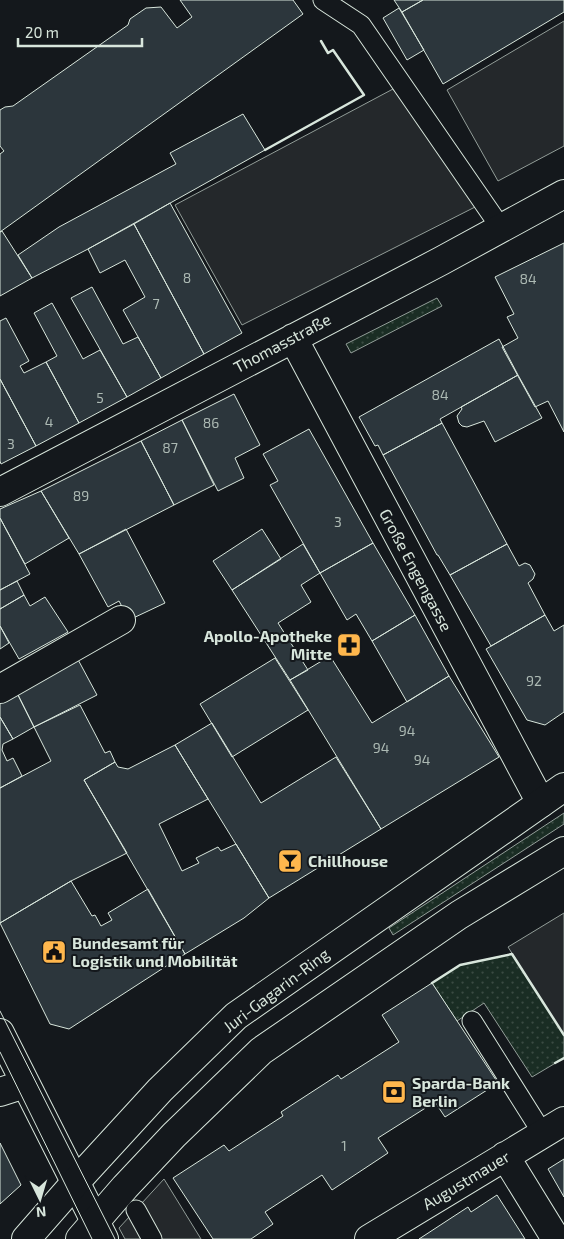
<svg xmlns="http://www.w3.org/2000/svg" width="564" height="1239" viewBox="0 0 564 1239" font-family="'Exo 2',sans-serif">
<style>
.grass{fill:url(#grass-dots);stroke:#939e99}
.parking{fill:#24282b;stroke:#939e99}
.building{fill:#2c363c;stroke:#d8e6dc}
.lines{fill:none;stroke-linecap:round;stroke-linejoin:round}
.lane-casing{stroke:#d8e6dc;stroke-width:21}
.street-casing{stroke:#d8e6dc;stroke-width:30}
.secondary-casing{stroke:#d8e6dc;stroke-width:30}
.lane{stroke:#14181c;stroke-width:19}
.street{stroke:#14181c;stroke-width:28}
.secondary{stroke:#14181c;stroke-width:28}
.tram{stroke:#d8e6dc;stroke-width:1}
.wall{stroke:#d8e6dc;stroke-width:2.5}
.labels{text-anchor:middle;stroke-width:4;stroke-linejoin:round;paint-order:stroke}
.number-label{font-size:14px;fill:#adbab4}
.street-label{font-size:16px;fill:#d8e6dc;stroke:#14181c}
.poi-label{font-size:16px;font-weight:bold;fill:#d8e6dc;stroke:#14181c;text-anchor:start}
</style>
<defs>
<pattern id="grass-dots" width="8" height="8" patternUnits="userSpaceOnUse" patternTransform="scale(1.25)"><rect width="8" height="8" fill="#1a2d24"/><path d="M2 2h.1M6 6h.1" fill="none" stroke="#3b4b43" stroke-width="1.8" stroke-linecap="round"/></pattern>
</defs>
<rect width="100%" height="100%" fill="#14181c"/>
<path class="grass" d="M437 298 442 306 351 353 346 344Z
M564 813V824L393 935 389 928Z
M512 954 564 1035V1058L532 1077 484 1003 457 1021 432 983 460 965Z"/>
<path class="parking" d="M564 21V146L498 181 447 90Z
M393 89 479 205 242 325 175 205Z
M564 913V1035L508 947Z
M164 1179 201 1239H125L119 1228Z"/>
<path class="building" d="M180 0H293L303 14 0 232V154L4 151 0 146V110L5 107 13 106 128 25 130 19 146 8 161 7 177 28 192 17Z
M394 0H423L402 12Z
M423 0H564V12L443 84 402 12Z
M399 8 424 50 407 60 383 18Z
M243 114 265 150 88 249 32 278 18 255 59 227 176 164 170 153Z
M170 203 242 333 204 354 134 224Z
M134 224 204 354 161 378 123 310 145 297 125 260 100 273 88 249Z
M2 231 32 278 0 296V232Z
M564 243V432L548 401 535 407 502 347 518 338 507 317 514 314 495 277Z
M92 287 123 344 138 337 161 378 127 397 71 298Z
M52 303 83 359 100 350 127 397 79 423 46 362 57 356 34 313Z
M6 318 29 361 20 366 24 373 46 362 79 423 36 446 0 379V321Z
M499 339 518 375 440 419 442 423 383 455 378 445 375 446 359 417Z
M518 375 542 418 495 442 484 421 467 427 462 426 459 423 457 416 462 409 461 407Z
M0 379 36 446 1 464 0 461Z
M234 394 260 445 235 458 244 478 218 491 182 420Z
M182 420 214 485 174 505 141 441Z
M442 423 507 544 450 575 438 555H437L383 455Z
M309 429 373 543 320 573 270 485 278 481 263 454Z
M141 441 174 505 79 554 41 491Z
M41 491 69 538 25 564 0 518V509Z
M0 518 30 574 0 590Z
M126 529 165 603 129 620 119 601 108 607 79 554Z
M262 529 281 559 232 590 213 561Z
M373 543 415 615 372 641 356 614 347 620 320 573Z
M303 544 320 573 301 585 311 602 278 623 308 670 290 680 232 590Z
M507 544 519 566 525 563 530 565 535 574 533 579 528 583 545 615 491 646 450 575Z
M17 581 24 595 0 609V590Z
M24 595 30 606 45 597 68 632 19 659 0 626V609Z
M415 615 449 676 407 702 372 641Z
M545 615 554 631 564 625V712L545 725 527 720 486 649Z
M0 626 9 643 0 649Z
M75 654 97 695 34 727 14 687Z
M330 656 372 723 449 676 499 757 381 829 290 680Z
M275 658 308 710 232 757 200 704Z
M14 687 34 727 13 739 0 717V694Z
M80 705 105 753 110 751 115 762 84 780 127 853 71 881 0 923V788L51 761 34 727Z
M0 717 13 739 3 744 2 750 7 761 13 758 22 776 0 788Z
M212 723 261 803 336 757 381 829 269 898 175 745Z
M175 745 208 799 159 824 182 871 199 863 196 858 218 847 221 851 236 844 269 898 244 918 185 954 84 780 115 762 118 767 128 769Z
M71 881 92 916 95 915 101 926 112 920 108 913 148 889 185 954 69 1029 50 1024 0 923Z
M432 983 498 1083 445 1117 435 1102 378 1138 388 1153 332 1190 322 1175 265 1212 273 1224 251 1239H213L173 1178 224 1145 229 1151 283 1116 281 1112 338 1075 341 1079 399 1042 382 1015Z
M0 1143 21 1185 0 1204Z
M564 1159V1197L548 1169Z
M497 1195 525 1239H419L468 1207 471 1212Z"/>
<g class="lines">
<defs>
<path id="lane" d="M323 0 361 25 501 228
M472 1021 543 1134
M136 1210 152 1239"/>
<path id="street" d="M293 338 541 803
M0 492 441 261 564 194
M0 689 121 620
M0 1033 104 1239
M0 1092 25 1084
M505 1156 556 1239
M369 1239 564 1121"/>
<path id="secondary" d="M26 1239 82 1175 160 1090 236 1016 564 787
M80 1239 125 1187 174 1135 261 1051 459 915 564 851"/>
</defs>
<use href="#lane" class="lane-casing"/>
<use href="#street" class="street-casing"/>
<use href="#secondary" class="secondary-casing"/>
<use href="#lane" class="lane"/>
<use href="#street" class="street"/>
<use href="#secondary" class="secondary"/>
<path class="tram" d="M0 1011 115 1239
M0 1052 92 1239"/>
<path class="wall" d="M265 150 364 95 333 50 328 53 321 41
M432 983 460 965 512 954 564 1035
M555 1063 564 1058"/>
</g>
<defs>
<symbol id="pharmacy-square" viewBox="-11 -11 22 22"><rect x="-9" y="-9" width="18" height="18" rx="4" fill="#ffb74d" stroke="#14181c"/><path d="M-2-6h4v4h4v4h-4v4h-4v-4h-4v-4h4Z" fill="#111"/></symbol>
<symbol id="bar-square" viewBox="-11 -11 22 22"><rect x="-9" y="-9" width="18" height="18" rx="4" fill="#ffb74d" stroke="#14181c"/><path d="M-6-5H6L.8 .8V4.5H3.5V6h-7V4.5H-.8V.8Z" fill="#111"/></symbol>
<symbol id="civic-square" viewBox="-11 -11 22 22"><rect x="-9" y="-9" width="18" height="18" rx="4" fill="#ffb74d" stroke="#14181c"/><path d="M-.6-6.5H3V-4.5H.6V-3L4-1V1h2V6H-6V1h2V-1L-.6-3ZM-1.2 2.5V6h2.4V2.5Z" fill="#111"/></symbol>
<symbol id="bank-square" viewBox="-11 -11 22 22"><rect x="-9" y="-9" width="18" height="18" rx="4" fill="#ffb74d" stroke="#14181c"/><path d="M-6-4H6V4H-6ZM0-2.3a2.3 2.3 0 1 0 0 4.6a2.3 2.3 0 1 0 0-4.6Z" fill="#111"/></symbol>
</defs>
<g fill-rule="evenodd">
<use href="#pharmacy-square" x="335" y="631" width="28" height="28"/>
<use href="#bar-square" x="276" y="847" width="28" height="28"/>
<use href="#civic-square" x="40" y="938" width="28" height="28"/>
<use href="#bank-square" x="380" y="1078" width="28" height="28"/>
</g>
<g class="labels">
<g class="number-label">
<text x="187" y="283">8</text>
<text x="528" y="284">84</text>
<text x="156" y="309">7</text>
<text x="440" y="400">84</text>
<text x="100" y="403">5</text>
<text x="49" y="427">4</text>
<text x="211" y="428">86</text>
<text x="11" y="449">3</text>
<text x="170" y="453">87</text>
<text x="81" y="501">89</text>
<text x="338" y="527">3</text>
<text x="534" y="686">92</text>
<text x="407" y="736">94</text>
<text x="381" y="753">94</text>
<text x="422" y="765">94</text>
<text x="344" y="1151">1</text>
</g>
<g class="street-label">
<text transform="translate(282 343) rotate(-28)" y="6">Thomasstraße</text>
<text transform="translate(416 570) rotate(62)" y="6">Große Engengasse</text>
<text transform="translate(276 990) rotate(-37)" y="6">Juri-Gagarin-Ring</text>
<text transform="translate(466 1180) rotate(-31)" y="6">Augustmauer</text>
</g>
<g class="poi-label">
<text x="332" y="642" text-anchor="end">Apollo-Apotheke<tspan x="332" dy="18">Mitte</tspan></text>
<text x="308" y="867">Chillhouse</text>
<text x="72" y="949">Bundesamt für<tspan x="72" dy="18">Logistik und Mobilität</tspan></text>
<text x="412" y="1089">Sparda-Bank<tspan x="412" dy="18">Berlin</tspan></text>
</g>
</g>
<g transform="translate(40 1199) rotate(175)" stroke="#14181c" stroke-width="4" paint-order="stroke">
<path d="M0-4L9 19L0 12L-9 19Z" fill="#d8e6dc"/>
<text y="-8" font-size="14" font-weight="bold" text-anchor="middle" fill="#d8e6dc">N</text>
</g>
<path d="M18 38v8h124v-8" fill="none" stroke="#d8e6dc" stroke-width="2.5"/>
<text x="25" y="38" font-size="15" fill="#d8e6dc" stroke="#14181c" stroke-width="4" paint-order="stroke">20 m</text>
</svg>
